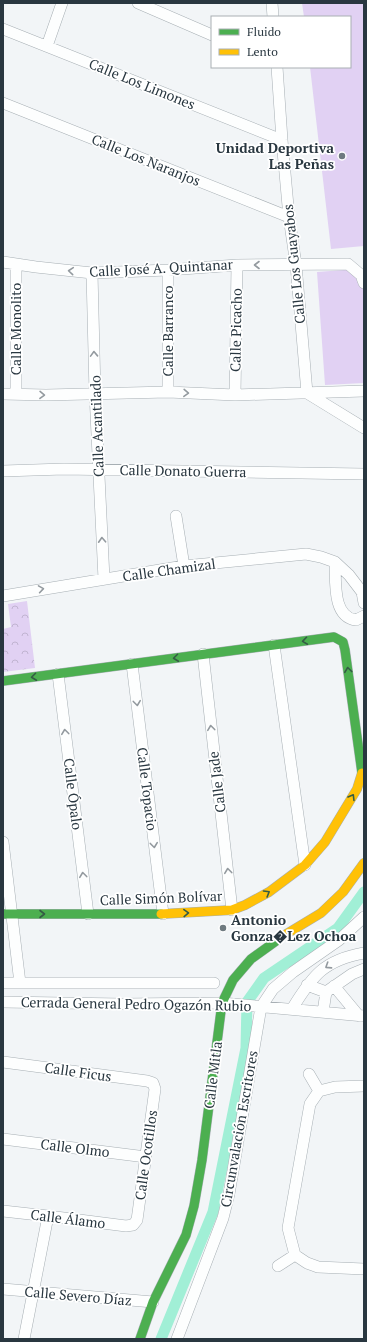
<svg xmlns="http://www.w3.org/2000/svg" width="367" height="1342" viewBox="0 0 367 1342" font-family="'PT Serif',serif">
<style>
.park{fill:url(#park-crowns)}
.garden{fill:#e1d1f3}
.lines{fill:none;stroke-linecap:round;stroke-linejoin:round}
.canal{stroke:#a1efd6;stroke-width:11}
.street-casing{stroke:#a7afb4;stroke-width:12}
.fast-casing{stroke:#a7afb4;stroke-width:10}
.slow-casing{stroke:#a7afb4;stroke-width:10}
.street{stroke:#fdfefe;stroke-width:11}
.fast{stroke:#4caf50;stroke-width:9}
.slow{stroke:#ffc107;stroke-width:9}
.oneway{stroke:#939a9f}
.oneway2{stroke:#345b45}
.poi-dot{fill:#6f7a80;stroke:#fff;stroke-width:1.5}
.labels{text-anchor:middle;stroke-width:3.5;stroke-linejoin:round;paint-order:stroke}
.street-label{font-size:14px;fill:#293740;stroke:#fff}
.poi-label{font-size:14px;font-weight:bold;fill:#293740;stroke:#fff;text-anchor:end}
</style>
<defs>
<pattern id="park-crowns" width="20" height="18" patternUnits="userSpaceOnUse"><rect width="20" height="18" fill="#e1d1f3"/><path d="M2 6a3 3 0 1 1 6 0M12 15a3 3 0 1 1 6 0" fill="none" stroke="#c1b4d1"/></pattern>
</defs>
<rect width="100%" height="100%" fill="#f2f5f7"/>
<path class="park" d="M27 601 35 668 3 672V629L11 627 8 604Z"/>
<path class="garden" d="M302 3H364V246L331 249 310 67H350V17H304Z
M357 269 364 286V383L325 385 317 272Z"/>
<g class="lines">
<path class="canal" d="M161 1339 213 1212 246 1048 247 1002 264 978 338 928 364 892"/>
<defs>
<path id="street" d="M138 3 212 35
M272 3 273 17
M3 29 282 140
M47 46 62 3
M277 67 282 140 289 217 296 265 307 393
M3 103 289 217
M3 262 36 267 92 273 168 270 237 265 348 264 361 275 364 283
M16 264V394
M168 270V392
M92 273 95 393 104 579
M307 393 364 428
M3 394 46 395 168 392 235 395 364 391
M235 395 237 265
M3 471 64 469 364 474
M176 516 184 566
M335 562C336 581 332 617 356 620L364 616
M3 596 184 566 306 554 321 557 335 562 349 575 362 592 364 603
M274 645 305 865
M203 654 232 910
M132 664 163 914
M58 674 88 914
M3 842 20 983
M3 983H214
M307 985 326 992
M334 986 359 1016
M3 1002 122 1004 222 1003 364 1016
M292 1009C312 976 324 960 364 953
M323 1012 326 992 352 974 364 969
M3 1062 147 1081 153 1083 155 1089 137 1220 133 1225 126 1226 48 1216 3 1211
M309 1074 319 1091
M364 1086 335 1087 319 1091 310 1104 288 1228 295 1255 307 1263 318 1267 364 1269
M3 1139 146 1157
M278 1266 295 1255
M3 1289 153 1302
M24 1339 48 1216
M177 1339 223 1218 229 1194 261 1007 273 989 293 972 339 940 364 917"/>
<path id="fast" d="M3 681 334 637 343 642 345 650 362 773
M3 914H161
M140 1339 153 1302 186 1235 194 1206 202 1160 222 1003 233 980 251 959 283 936"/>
<path id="slow" d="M161 914 232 910 245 905 269 892 305 865 325 842 357 789 362 773
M283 936 321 913 343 892 364 863"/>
</defs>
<use href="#street" class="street-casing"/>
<use href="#fast" class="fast-casing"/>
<use href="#slow" class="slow-casing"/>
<use href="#street" class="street"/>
<use href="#fast" class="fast"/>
<use href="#slow" class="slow"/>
</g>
<defs><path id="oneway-chevron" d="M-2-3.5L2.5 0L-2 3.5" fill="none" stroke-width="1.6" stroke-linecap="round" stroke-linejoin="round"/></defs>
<g class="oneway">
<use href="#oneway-chevron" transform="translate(257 265) rotate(180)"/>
<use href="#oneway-chevron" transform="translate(71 271) rotate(-175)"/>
<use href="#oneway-chevron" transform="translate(94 354) rotate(-92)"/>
<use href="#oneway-chevron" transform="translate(186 393) rotate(2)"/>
<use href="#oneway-chevron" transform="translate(42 395) rotate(1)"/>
<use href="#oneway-chevron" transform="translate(102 540) rotate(-93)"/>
<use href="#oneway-chevron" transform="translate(41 589) rotate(-9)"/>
<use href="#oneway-chevron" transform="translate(137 703) rotate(83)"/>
<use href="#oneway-chevron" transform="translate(211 728) rotate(-97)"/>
<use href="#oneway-chevron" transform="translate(65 732) rotate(-97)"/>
<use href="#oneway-chevron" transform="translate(154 845) rotate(83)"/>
<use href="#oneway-chevron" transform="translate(228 871) rotate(-97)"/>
<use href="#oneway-chevron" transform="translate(83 875) rotate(-97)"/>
<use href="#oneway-chevron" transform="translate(328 966) rotate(147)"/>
</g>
<g class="oneway2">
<use href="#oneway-chevron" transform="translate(305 641) rotate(172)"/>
<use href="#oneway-chevron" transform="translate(176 658) rotate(173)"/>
<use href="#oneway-chevron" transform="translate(348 670) rotate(-97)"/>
<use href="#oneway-chevron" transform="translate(34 677) rotate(173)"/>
<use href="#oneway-chevron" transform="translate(352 797) rotate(-59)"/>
<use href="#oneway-chevron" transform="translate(267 893) rotate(-31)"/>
<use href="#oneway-chevron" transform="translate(186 913) rotate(-2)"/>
<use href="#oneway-chevron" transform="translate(42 914)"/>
</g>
<g class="poi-dot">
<circle cx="342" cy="156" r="4"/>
<circle cx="223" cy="928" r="4"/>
</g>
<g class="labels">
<g class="street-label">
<text transform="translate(142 84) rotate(22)" y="5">Calle Los Limones</text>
<text transform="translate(146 160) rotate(22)" y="5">Calle Los Naranjos</text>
<text transform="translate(294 264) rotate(-96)" y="5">Calle Los Guayabos</text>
<text transform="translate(161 268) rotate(-3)" y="5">Calle José A. Quintanar</text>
<text transform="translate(16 329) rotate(-90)" y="5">Calle Monolito</text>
<text transform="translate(236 330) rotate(-89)" y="5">Calle Picacho</text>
<text transform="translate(168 331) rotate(-90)" y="5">Calle Barranco</text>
<text transform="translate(97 426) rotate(-92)" y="5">Calle Acantilado</text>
<text transform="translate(183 471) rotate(1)" y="5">Calle Donato Guerra</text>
<text transform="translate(169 570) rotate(-8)" y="5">Calle Chamizal</text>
<text transform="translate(217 782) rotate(-97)" y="5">Calle Jade</text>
<text transform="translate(147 789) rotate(83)" y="5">Calle Topacio</text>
<text transform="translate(73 794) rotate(83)" y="5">Calle Ópalo</text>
<text transform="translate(161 898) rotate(-2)" y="5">Calle Simón Bolívar</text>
<text transform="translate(136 1004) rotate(1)" y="5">Cerrada General Pedro Ogazón Rubio</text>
<text transform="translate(78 1072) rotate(8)" y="5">Calle Ficus</text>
<text transform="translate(213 1075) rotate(-83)" y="5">Calle Mitla</text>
<text transform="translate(239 1129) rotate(-80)" y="5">Circunvalación Escritores</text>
<text transform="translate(75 1148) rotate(7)" y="5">Calle Olmo</text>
<text transform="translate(146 1155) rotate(-82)" y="5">Calle Ocotillos</text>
<text transform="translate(68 1219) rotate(7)" y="5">Calle Álamo</text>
<text transform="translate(78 1296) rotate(5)" y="5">Calle Severo Díaz</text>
</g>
<g class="poi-label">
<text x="334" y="153">Unidad Deportiva<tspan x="334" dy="16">Las Peñas</tspan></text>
<text x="231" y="925" text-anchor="start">Antonio<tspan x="231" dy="16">Gonza�Lez Ochoa</tspan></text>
</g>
</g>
<rect width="367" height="1342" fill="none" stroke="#293740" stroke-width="8"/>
<rect x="211" y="16" width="140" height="52" fill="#ffffff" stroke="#a9afb3"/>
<rect x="219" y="29" width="20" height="6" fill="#4caf50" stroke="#a9afb3"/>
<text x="247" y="36" font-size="12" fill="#293740">Fluido</text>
<rect x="219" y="49" width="20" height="6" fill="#ffc107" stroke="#a9afb3"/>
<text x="247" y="56" font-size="12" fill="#293740">Lento</text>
</svg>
